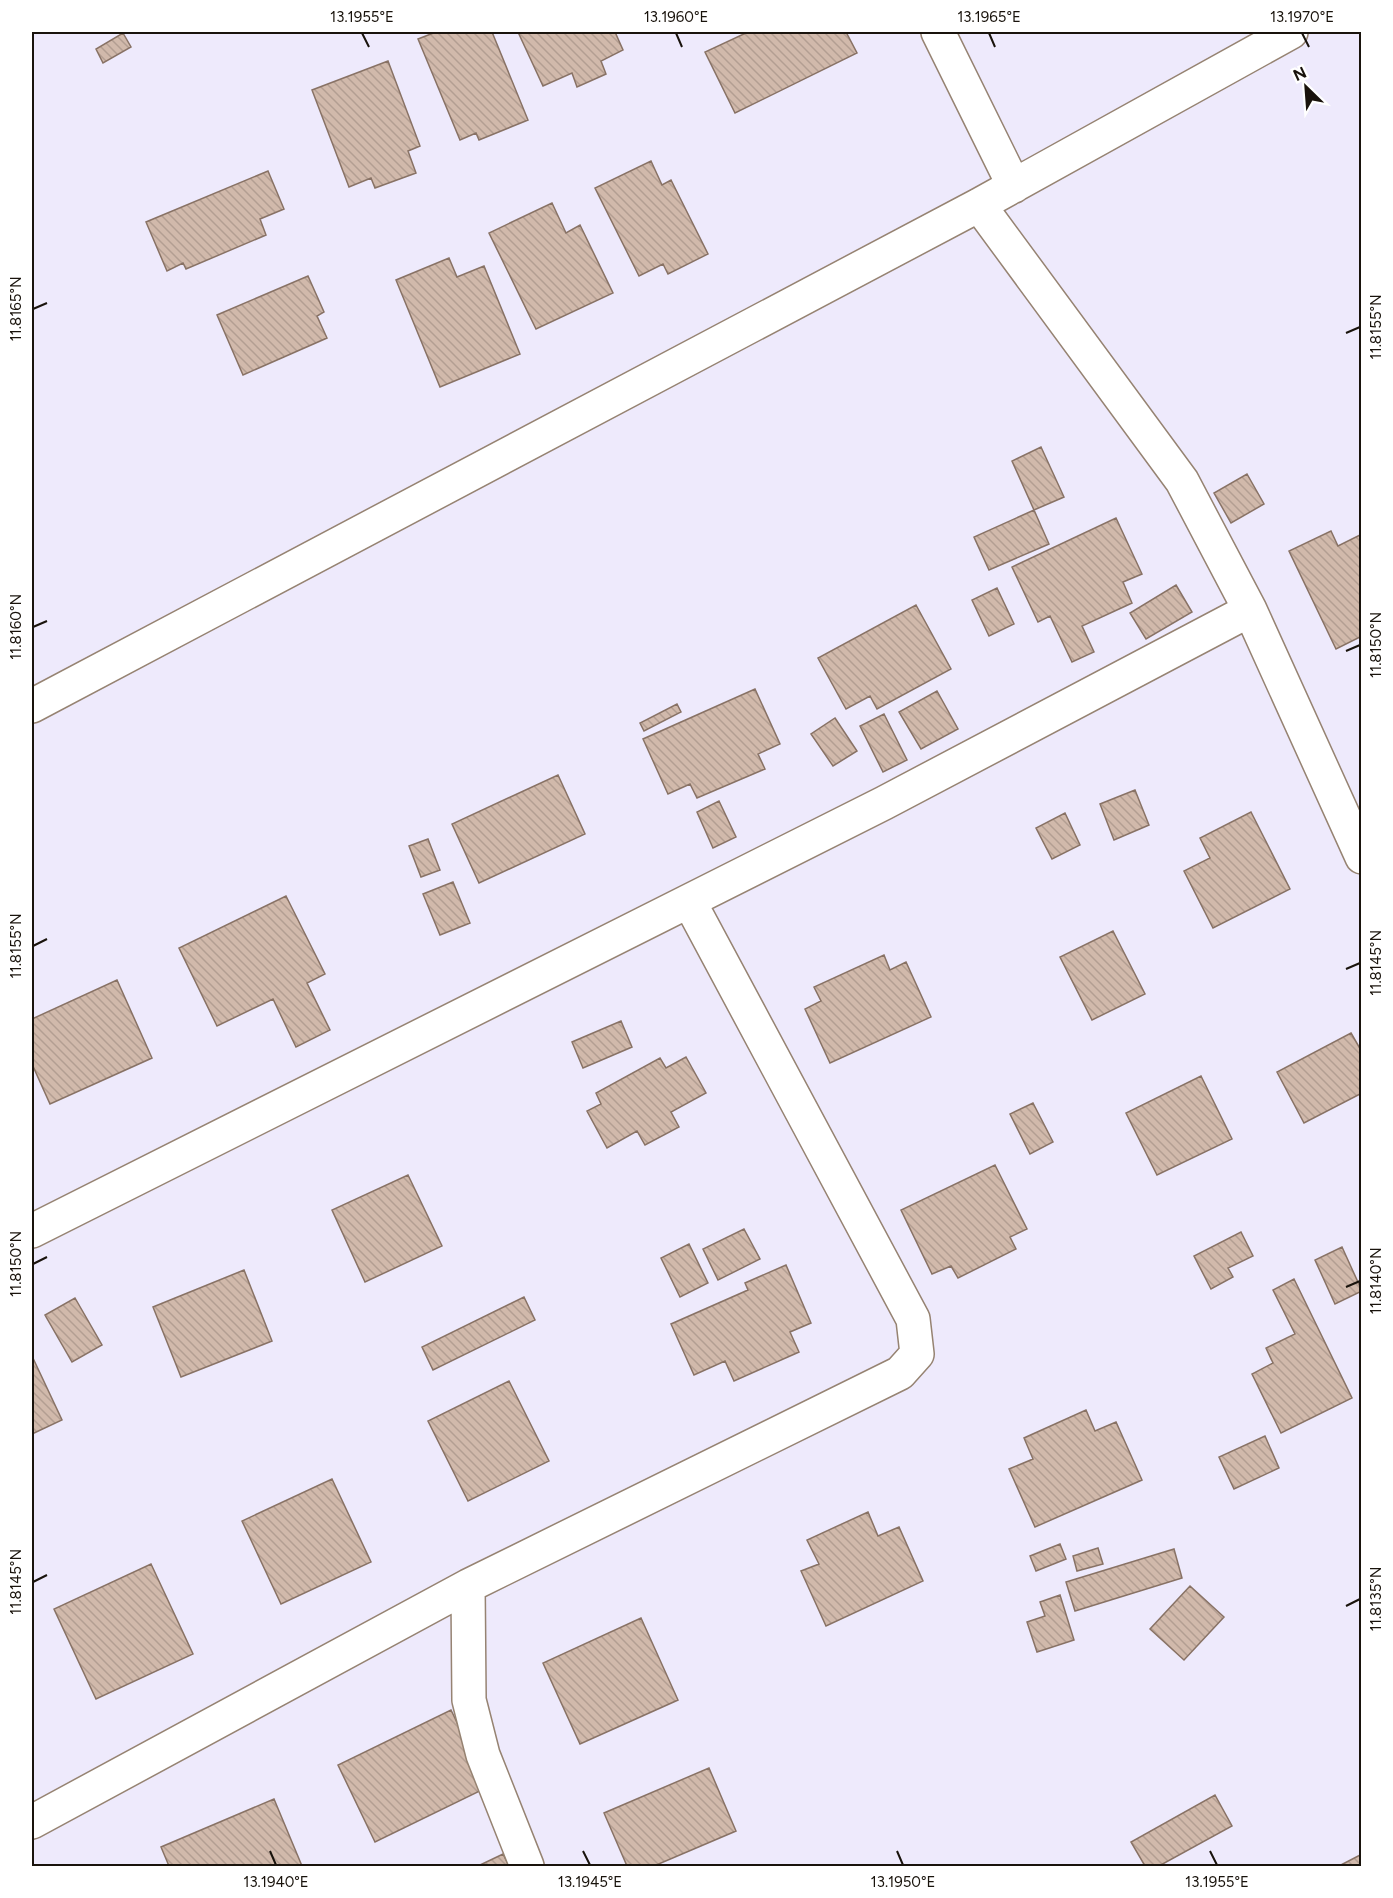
<svg xmlns="http://www.w3.org/2000/svg" width="1393" height="1898" viewBox="0 0 1393 1898" font-family="Figtree,sans-serif">
<style>
.education{fill:#eeeafc}
.building{fill:url(#building-back-hatch);stroke:#887265;stroke-width:1.5}
.lines{fill:none;stroke-linecap:round;stroke-linejoin:round}
.minor-casing{stroke:#968372;stroke-width:36}
.minor{stroke:#fff;stroke-width:33}
.ticks{fill:none;stroke:#19130c;stroke-width:2}
.neatline{fill:none;stroke:#19130c;stroke-width:2}
.ticks-label{font-size:15px;text-anchor:middle;fill:#19130c}
</style>
<defs>
<pattern id="building-back-hatch" width="6" height="6" patternUnits="userSpaceOnUse" patternTransform="scale(1.5)"><rect width="6" height="6" fill="#d1b9ab"/><path d="M-1 5l2 2M0 0l6 6M5-1l2 2" fill="none" stroke="#b39e92"/></pattern>
</defs>
<rect width="100%" height="100%" fill="#fef5ee"/>
<path class="education" d="M32 32H1361V1866H32Z"/>
<path class="building" d="M436 32H492L528 120 479 140 476 133 460 140 418 39Z
M518 32H615L623 50 601 61 606 74 577 87 572 73 543 86Z
M748 32H846L857 53 735 113 705 52Z
M123 33 131 47 103 63 96 49Z
M388 61 420 146 408 151 416 173 375 188 371 178 349 187 312 90Z
M651 161 662 185 671 180 708 254 668 274 663 264 639 276 595 188Z
M268 171 284 209 260 219 266 235 186 269 183 263 167 271 146 222Z
M552 203 566 233 580 225 613 293 536 329 489 233Z
M449 258 457 277 484 266 520 354 440 387 396 280Z
M308 276 324 312 317 316 327 338 243 375 217 315Z
M1041 447 1064 497 1034 510 1012 461Z
M1247 474 1264 504 1231 523 1214 493Z
M1034 510 1049 544 989 570 974 537Z
M1116 518 1142 574 1123 582 1132 603 1082 626 1094 652 1072 662 1050 616 1038 622 1012 567Z
M1331 531 1338 546 1362 534V636L1336 649 1289 551Z
M1176 585 1192 612 1146 639 1130 613Z
M997 588 1014 624 989 636 972 600Z
M916 605 951 669 877 709 870 696 846 709 818 658Z
M755 689 780 744 758 754 765 769 697 798 690 784 668 794 643 739Z
M937 691 958 729 921 749 899 712Z
M677 704 681 712 644 731 640 723Z
M884 714 907 760 883 772 860 726Z
M835 718 857 751 833 766 811 734Z
M558 775 585 834 479 883 452 824Z
M1135 790 1149 825 1114 840 1100 804Z
M719 801 736 837 713 848 697 812Z
M1251 812 1290 889 1213 928 1184 871 1210 858 1200 838Z
M1065 813 1080 845 1052 859 1036 828Z
M428 839 440 870 421 877 409 846Z
M453 882 470 923 440 935 423 894Z
M286 896 325 974 307 983 330 1030 296 1047 273 999 217 1026 179 948Z
M1113 931 1145 994 1092 1020 1060 957Z
M884 955 890 970 906 962 931 1017 830 1063 805 1009 821 1001 814 987Z
M117 980 152 1058 50 1104 32 1064V1019Z
M621 1021 632 1047 583 1068 572 1042Z
M1351 1033 1362 1052V1093L1304 1123 1277 1072Z
M686 1057 706 1093 671 1112 679 1127 645 1145 637 1131 607 1148 587 1111 601 1104 596 1093 660 1058 666 1068Z
M1201 1076 1232 1139 1157 1175 1126 1113Z
M1033 1103 1053 1142 1030 1154 1010 1114Z
M995 1165 1027 1229 1010 1237 1016 1249 958 1278 951 1266 932 1274 901 1210Z
M408 1175 442 1246 365 1282 332 1210Z
M744 1229 760 1259 718 1280 703 1249Z
M1241 1232 1253 1256 1228 1268 1233 1277 1211 1289 1194 1256Z
M689 1244 708 1283 680 1297 661 1258Z
M1342 1247 1362 1291 1335 1304 1315 1260Z
M786 1265 811 1323 790 1332 799 1352 734 1381 725 1361 694 1375 671 1324 748 1290 745 1283Z
M244 1270 272 1341 181 1377 153 1307Z
M1294 1279 1352 1398 1281 1433 1252 1374 1273 1363 1266 1348 1295 1334 1273 1290Z
M524 1297 535 1320 433 1370 422 1347Z
M75 1298 102 1345 72 1362 45 1315Z
M32 1356 62 1420 32 1434Z
M509 1381 549 1461 468 1501 428 1421Z
M1086 1410 1095 1431 1116 1422 1142 1480 1035 1527 1009 1469 1033 1459 1024 1438Z
M1265 1436 1279 1468 1234 1489 1219 1457Z
M332 1479 371 1562 281 1604 242 1521Z
M868 1512 878 1536 899 1527 923 1581 826 1626 801 1571 819 1564 807 1540Z
M1060 1544 1066 1559 1036 1571 1030 1556Z
M1098 1548 1103 1564 1077 1571 1073 1556Z
M1174 1549 1182 1578 1075 1611 1066 1582Z
M151 1564 193 1654 96 1699 54 1609Z
M1190 1586 1224 1617 1184 1660 1150 1629Z
M1060 1595 1074 1640 1037 1652 1027 1622 1045 1616 1040 1602Z
M641 1618 678 1700 580 1744 543 1663Z
M451 1710 488 1787 375 1842 338 1765Z
M709 1768 736 1831 654 1866H627L604 1813Z
M1215 1795 1232 1826 1159 1866H1145L1131 1842Z
M274 1799 302 1866H169L161 1847Z
M503 1854 509 1866H478Z
M1362 1854V1866H1339Z"/>
<g class="lines">
<defs>
<path id="minor" d="M938 32 1014 186
M979 205 1182 481 1250 610 1362 857
M32 706 979 205 1291 32
M32 1231 884 803 1250 610
M468 1586 469 1700 483 1755 527 1866
M32 1822 468 1586 900 1373 917 1354 913 1319 689 901"/>
</defs>
<use href="#minor" class="minor-casing"/>
<use href="#minor" class="minor"/>
</g>
<path class="ticks" d="M362 33 369 47M676 33 682 47M989 33 995 47M1302 33 1309 47M33 309 47 303M1346 333 1360 327M33 627 47 621M1346 651 1360 645M33 946 47 939M1346 969 1360 963M33 1264 47 1257M1346 1287 1360 1281M33 1582 47 1575M1346 1606 1360 1599M270 1851 276 1865M583 1851 590 1865M897 1851 903 1865M1210 1851 1217 1865"/>
<rect width="1393" height="1898" fill="none" stroke="#ffffff" stroke-width="66"/>
<g transform="translate(1306 87) rotate(335)" stroke="#ffffff" stroke-width="4.5" paint-order="stroke">
<path d="M0-4.5L10 22L0 15L-10 22Z" fill="#19130c"/>
<text y="-9" font-size="16" font-weight="bold" text-anchor="middle" fill="#19130c">N</text>
</g>
<rect x="33" y="33" width="1327" height="1832" class="neatline"/>
<g class="ticks-label">
<text x="362" y="22">13.1955°E</text>
<text x="676" y="22">13.1960°E</text>
<text x="989" y="22">13.1965°E</text>
<text x="1302" y="22">13.1970°E</text>
<text transform="translate(16 309) rotate(-90)" y="5">11.8165°N</text>
<text transform="translate(1376 327) rotate(-90)" y="5">11.8155°N</text>
<text transform="translate(16 627) rotate(-90)" y="5">11.8160°N</text>
<text transform="translate(1376 645) rotate(-90)" y="5">11.8150°N</text>
<text transform="translate(16 946) rotate(-90)" y="5">11.8155°N</text>
<text transform="translate(1376 963) rotate(-90)" y="5">11.8145°N</text>
<text transform="translate(16 1264) rotate(-90)" y="5">11.8150°N</text>
<text transform="translate(1376 1281) rotate(-90)" y="5">11.8140°N</text>
<text transform="translate(16 1582) rotate(-90)" y="5">11.8145°N</text>
<text transform="translate(1376 1599) rotate(-90)" y="5">11.8135°N</text>
<text x="276" y="1887">13.1940°E</text>
<text x="590" y="1887">13.1945°E</text>
<text x="903" y="1887">13.1950°E</text>
<text x="1217" y="1887">13.1955°E</text>
</g>
</svg>
